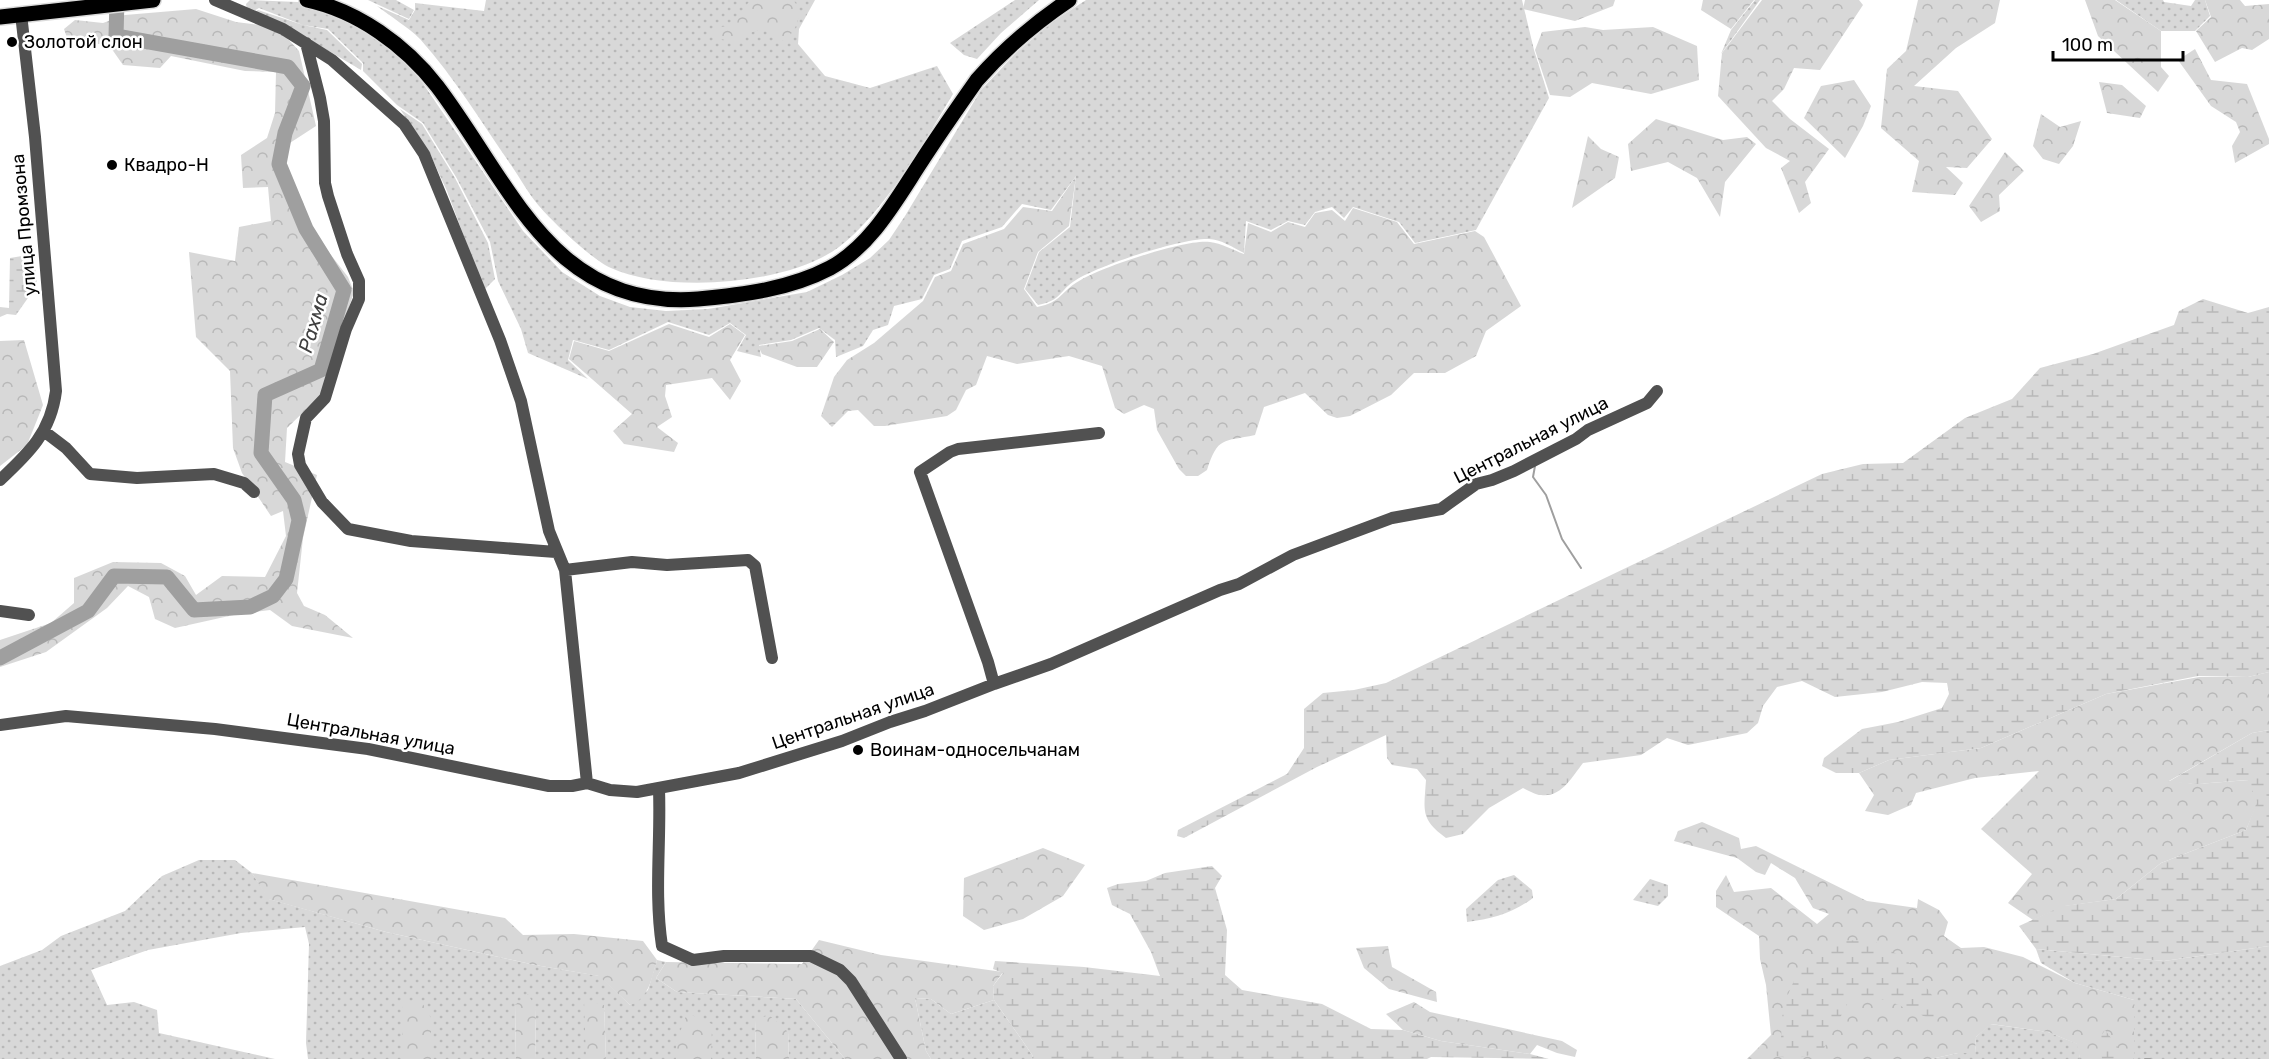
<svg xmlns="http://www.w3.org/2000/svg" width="2269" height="1059" viewBox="0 0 2269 1059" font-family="Rubik,sans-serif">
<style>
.grass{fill:url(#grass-dots)}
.forest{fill:url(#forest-crowns)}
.wetland{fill:url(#wetland-marsh)}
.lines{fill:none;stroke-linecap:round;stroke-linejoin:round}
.stream{stroke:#9f9f9f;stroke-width:2}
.river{stroke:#9f9f9f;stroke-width:15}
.major-casing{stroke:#dbdbdb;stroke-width:18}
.minor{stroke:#515151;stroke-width:12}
.major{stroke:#000;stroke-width:15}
.poi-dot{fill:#000;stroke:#fff;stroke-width:2}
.labels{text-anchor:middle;stroke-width:5;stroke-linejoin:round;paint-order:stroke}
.poi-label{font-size:18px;fill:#000;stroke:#fff;text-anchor:start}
.street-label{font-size:18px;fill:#000;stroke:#fff}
.water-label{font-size:20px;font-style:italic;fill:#404040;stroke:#fff}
</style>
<defs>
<pattern id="grass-dots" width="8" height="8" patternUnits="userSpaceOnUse" patternTransform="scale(1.5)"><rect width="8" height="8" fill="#d8d8d8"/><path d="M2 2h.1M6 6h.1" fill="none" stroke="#b8b8b8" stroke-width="1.8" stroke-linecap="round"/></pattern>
<pattern id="forest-crowns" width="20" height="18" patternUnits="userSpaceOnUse" patternTransform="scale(1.5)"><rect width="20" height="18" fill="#d8d8d8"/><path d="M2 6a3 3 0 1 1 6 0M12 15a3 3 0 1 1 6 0" fill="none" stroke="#b8b8b8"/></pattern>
<pattern id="wetland-marsh" width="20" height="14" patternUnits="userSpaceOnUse" patternTransform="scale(1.5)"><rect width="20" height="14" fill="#d8d8d8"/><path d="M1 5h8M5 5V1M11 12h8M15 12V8" fill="none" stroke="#b8b8b8"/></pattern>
</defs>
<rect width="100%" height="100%" fill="#fff"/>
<path class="grass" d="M250 0 298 2 335 12 367 28 394 50 422 82 523 231 562 272 600 296 630 307 666 311 708 309 807 292 842 275 870 258 889 240 905 216 981 90 1017 52 1051 23 1086 0H1522L1534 50 1549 98 1476 230 1415 243 1399 222 1353 207 1344 218 1332 207 1315 212 1305 225 1288 221 1271 230 1246 221 1244 253C1234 248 1220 239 1209 239 1181 238 1100 265 1076 280 1058 291 1063 300 1038 305L1025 289 1039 252 1070 227 1076 176 1051 210 1022 204 1002 227 962 241 950 269 934 275 922 299 894 306 888 325 873 330 863 346 836 357 835 340 819 328 791 340 759 345 761 357 737 351 746 335 730 323 709 335 668 322 609 350 573 340 568 360 588 379 528 353 521 329 498 281 490 242 456 177 423 123 397 105 363 71V63L328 29 303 25 259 8 252 12 247 10 246 4Z
M368 0H396L414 10 409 19Z
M486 0H815L799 29 798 44 825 76 870 88 937 66 953 94C924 142 884 213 839 247 788 285 668 294 611 268 592 260 553 222 539 206 528 193 520 178 511 165 481 122 455 78 420 39 408 27 391 17 377 6L409 20 415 10V3L484 11Z
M1015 0H1039L1001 33 977 59 964 55 950 43Z
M1755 0H1760L1721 54 1731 30Z
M2116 0H2163L2164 2 2191 6 2195 0H2205L2210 16 2195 31H2161Z
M258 10 303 25 327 30 362 64 361 70 290 28 254 13Z
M400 109 422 124 455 178 488 243 495 279 484 290 447 191 431 156Z
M199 860H235L252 873 269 899 386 932 535 965 600 976 630 1005 648 990 657 960 666 962 656 978 677 992 796 999 845 1059H789L788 1032 755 1020 756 1059H711V1024L676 1043V1059H606L604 1005 586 1044V1059H535L536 1009 515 1005 516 1059H431V1018L403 1059H308L306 1043 309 944 305 927 241 933 148 950 91 970 107 1005 134 1002 157 1010 159 1033 275 1059H0V966L42 950 61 936 125 911 162 876Z
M1514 875 1532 890 1533 898C1513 913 1492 919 1467 922L1466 909 1498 880Z
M1650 879 1668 885V896L1658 906 1633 900Z
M2269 946V1059H2134V1000L2075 983 2041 963 2036 949 2164 961Z
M915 998 931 999 951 1014 994 1000 1033 1056 1031 1059H931L926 1051Z
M1990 1024 2048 1032 2078 1044 2080 1059H1931L1958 1053H1975L1976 1037Z"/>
<path class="forest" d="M753 0H793C805 12 796 32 784 41L768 35 766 28 746 34 741 39 733 42 717 38 713 33 715 28 733 25 748 3Z
M1525 0H1615L1613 6 1575 21 1523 9Z
M1703 0H1754L1731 29 1701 10Z
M1762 0H1859L1863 5 1820 70 1794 68 1784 89 1772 101 1790 119 1829 149 1805 182 1811 203 1799 213 1781 168 1790 161 1766 148 1718 96 1722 53Z
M1918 0H2000L1995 23 1956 48 1914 86 1958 91 1992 139 1967 168 1946 167 1963 183 1955 195 1912 192 1919 161 1881 128 1887 69 1906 51Z
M2085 0H2115L2161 31V67L2169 76 2158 92 2098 36Z
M2205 0H2240L2245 6 2269 4V39L2252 50 2242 48 2215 62 2196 31 2211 17Z
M196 9 236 22 277 27 299 51 316 126 276 152 303 202 310 228 348 277 354 292 320 396 287 428 285 462 317 475 303 538 297 593 304 606 325 615 353 638 292 626 270 610 238 614 175 628 155 619 149 597 128 586 107 608 46 652 0 667V640L51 623 74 603V578L113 562 161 563 185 576 196 595 222 576 265 577 286 536 283 511 271 516 242 473 233 448 230 371 196 337 189 252 235 261 239 227 271 221 268 187 243 188 241 155 267 138 275 113 276 72 245 71 171 56 160 68 123 65 109 45 68 41 64 29 75 20 103 23 125 15Z
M1585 27 1603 30 1653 27 1697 46 1699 80 1651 94 1592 83 1570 97 1550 95 1535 50 1542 32Z
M2195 49 2211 80 2247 84 2269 139V144L2235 163 2232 146 2240 132 2236 122 2211 106 2178 60Z
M1854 80 1871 106 1863 126 1845 158 1804 118 1821 86Z
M2099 82 2122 85 2146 106 2140 118 2107 113Z
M2041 114 2060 127 2081 121 2073 146 2059 164 2043 159 2033 146Z
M1656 119 1723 140 1747 137 1756 144 1725 182 1720 217 1697 178 1668 162 1631 171 1628 144Z
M1588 136 1601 149 1619 157 1615 178 1572 208Z
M2005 152 2024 171 1999 195 2000 211 1981 222 1969 206Z
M1076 176 1069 226 1038 252 1024 289 1037 307C1062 302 1060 292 1079 281 1099 268 1187 238 1210 242 1221 243 1233 250 1244 254L1248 223 1271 232 1288 222 1305 227 1315 213 1332 210 1345 221 1353 208 1397 222 1414 244 1475 231 1484 237 1521 306 1486 331 1476 356 1445 373H1414L1391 395 1350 416 1337 418 1328 415 1305 393 1264 407 1255 435C1223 442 1218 436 1207 470L1198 476H1186L1179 469 1157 430 1154 409 1144 405 1124 414 1115 408 1102 366 1069 356 1017 364 987 356 976 385 966 390 956 410 947 416 885 426H874L858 410 848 411 832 427 821 416 834 377 847 360 874 343 923 301 935 277 951 271 963 244 1004 229 1023 207 1052 211Z
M669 324 709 337 730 324 745 335 730 360 741 381 730 400 712 378 666 385 665 396 672 417 657 427 678 443 674 452 624 444 613 431 632 414 569 359 574 341 609 351Z
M820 329 834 342 817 367H797L762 354 758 346 792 341Z
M24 340 43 405 27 445 0 466V341Z
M2269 672V730L2252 733 2169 781 2197 784 2249 780 2258 802 2246 830 2161 863 2116 899 2065 906 2033 920 2008 903 2032 874 1981 829 2039 771 1975 778 1916 793 1911 805 1888 815 1865 811 1874 795 1859 773 1889 760 1981 748 2106 694 2199 677H2248Z
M1702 822 1739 838 1741 849 1756 846 1867 901 1917 908 1918 899 1939 910 1948 922 1944 936 1961 948 1984 947 2023 957 2075 983 2134 1000V1059H2080L2077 1044 2048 1032 1991 1024 1976 1037 1975 1053H1958L1931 1059H1747L1771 1035 1766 985 1760 959 1759 936 1716 907V891L1726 875 1734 892 1771 888 1817 924 1829 914 1813 908 1795 878 1771 863 1765 875 1756 872 1737 858 1674 841 1678 831Z
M1043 848 1085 865 1063 896 1023 919 984 930 963 916 964 878Z
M252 873 505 918 523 935 574 934 643 941 657 960C652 977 649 999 630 1005L599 976 535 965 386 932 268 899Z
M819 940 881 955 1003 972 993 986 994 1000 951 1014 931 999 915 998 926 1051 931 1059H845L796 999 677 992 656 978 666 962 802 964Z
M1388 946 1392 967 1436 992 1437 1002 1389 989 1364 968 1356 948Z
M528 994 536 1009 535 1059H516L515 1005Z
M420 999 431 1018V1059H402L403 1003Z
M584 1000 604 1005 606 1059H586Z
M1414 1002 1430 1012 1562 1041 1577 1050 1575 1057 1557 1053 1537 1045 1530 1054 1441 1041 1403 1030 1386 1014Z
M687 1013 712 1024 711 1059H676V1043Z
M769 1015 788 1032 789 1059H756L755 1020Z"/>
<path class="wetland" d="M34 254 37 285 16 315 7 314 0 317V307L9 308 10 258Z
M2203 299 2248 313 2269 307V672L2248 677 2198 676 2106 694 1981 748 1889 760 1859 773H1836L1822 766 1824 758 1862 729 1898 722 1942 708 1949 694 1947 683 1922 682 1882 692 1835 697 1802 681 1777 687 1763 706 1758 723 1747 733 1688 745 1667 738 1641 755 1583 763C1572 777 1561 798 1541 795 1535 795 1528 790 1523 788L1489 808 1463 834 1446 838C1420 819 1424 811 1426 780L1417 769 1392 765 1387 758 1386 735 1317 767 1184 838 1177 836 1178 830 1287 774 1304 748V709L1323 693 1354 690 1386 683 1822 474 1863 464 1903 463 1965 418 2012 399 2040 368 2093 354 2174 325 2179 311Z
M2269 730V946L2164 961 2036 949 2019 926 2063 906 2116 899 2161 863 2246 830 2257 802 2248 780 2197 784 2168 782 2252 733Z
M1212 866 1222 876 1215 888 1227 930 1225 975 1242 990 1322 1004 1371 1029 1403 1030 1441 1041 1530 1054 1549 1059 1431 1057 1427 1059H1031L1033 1056 994 1000 993 986 1003 973 993 969 995 961 1084 967 1160 976 1151 952 1130 914 1112 905 1107 888 1118 884 1146 881 1165 873Z
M1872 940 1907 960 1936 1001 1935 1021 1887 1000 1852 995 1822 1052 1794 1059 1771 1055 1781 1038 1783 1006 1803 960 1833 941Z
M2105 1030 2121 1051 2115 1059H2102L2099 1039Z"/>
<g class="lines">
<path class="stream" d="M1535 466 1533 477 1546 495 1562 539 1581 568
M2145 1059H2150"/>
<path class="river" d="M0 658 88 611 114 576 167 577 194 610 250 607 273 596 286 579 299 520 294 500 261 453 265 395 321 370 344 290 306 229 279 164 285 133 303 86 288 67 116 36 117 0"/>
<defs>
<path id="major" d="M307 0C358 11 405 45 437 86 511 183 551 310 698 299 743 295 790 289 830 268 871 246 896 200 921 162 939 134 958 107 977 80 1005 48 1035 23 1069 0
M0 17 153 0"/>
</defs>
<use href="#major" class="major-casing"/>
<path class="minor" d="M215 0 283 29 332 60 404 124 424 154 500 340 521 401 549 531 565 570 587 783
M306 43 320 98 324 121 325 183 328 196 347 254 359 281V299L346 329 325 398 306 418 298 454 300 465 322 502 348 529 411 541 556 552
M45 432 66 448 90 474 137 478 214 474 244 483 254 492
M0 480C29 453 51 432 56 391L35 137 21 14
M565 570 632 562 667 565 748 560 755 566 772 658
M0 611 29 615
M994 684 988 662 920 472 950 452 958 449 1099 433
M0 725 66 716 215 729 368 749 549 786H572L587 783 610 790 637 792 739 773 842 741 890 722 925 711 994 684 1051 664 1220 590 1239 584 1293 555 1392 518 1441 509 1476 484 1492 480 1514 471 1576 439 1588 430 1647 403 1657 391
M659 789C661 842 654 893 662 946L693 960 724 956H811L840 970 851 981 901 1059"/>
<use href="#major" class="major"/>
</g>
<g class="poi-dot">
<circle cx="12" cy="42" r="6"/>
<circle cx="112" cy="165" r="6"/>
<circle cx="858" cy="750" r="6"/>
</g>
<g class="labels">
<g class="poi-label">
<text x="24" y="48">Золотой слон</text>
<text x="124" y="171">Квадро-Н</text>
<text x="870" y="756">Воинам-односельчанам</text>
</g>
<g class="street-label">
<text transform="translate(24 225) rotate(-95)" y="6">улица Промзона</text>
<text transform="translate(1531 440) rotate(-27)" y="6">Центральная улица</text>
<text transform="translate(853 716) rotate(-19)" y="6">Центральная улица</text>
<text transform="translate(371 734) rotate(10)" y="6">Центральная улица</text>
</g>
<g class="water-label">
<text transform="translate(313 323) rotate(-74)" y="7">Рахма</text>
</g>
</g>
<path d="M2053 51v9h130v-9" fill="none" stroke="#000000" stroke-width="3"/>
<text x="2062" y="51" font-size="18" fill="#000000" stroke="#ffffff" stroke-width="4.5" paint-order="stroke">100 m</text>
</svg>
